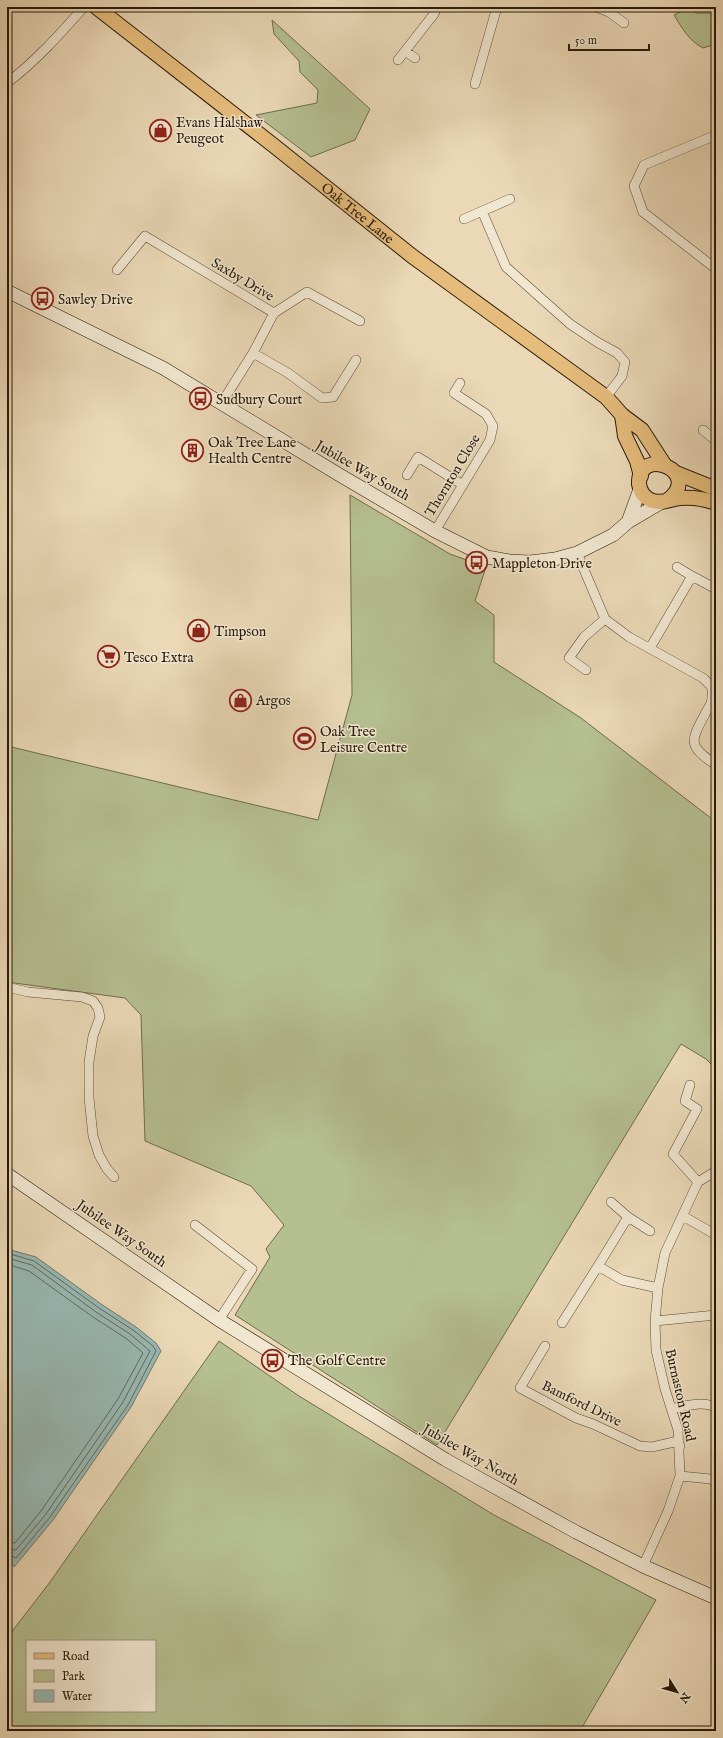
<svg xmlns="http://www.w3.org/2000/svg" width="723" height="1738" viewBox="0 0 723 1738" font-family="'IM FELL English',serif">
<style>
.green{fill:#b5bf90;stroke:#6f6c4c;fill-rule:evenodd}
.water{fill:#98b9b4;stroke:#6c7970}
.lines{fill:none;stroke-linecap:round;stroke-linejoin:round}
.shore{stroke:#606a5e;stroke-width:1}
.street-casing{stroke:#594a34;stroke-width:10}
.secondary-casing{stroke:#291a09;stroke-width:14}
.primary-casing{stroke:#291a09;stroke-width:16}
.street{stroke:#f1e6d0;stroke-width:9}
.secondary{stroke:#f1e6d0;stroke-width:13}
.primary{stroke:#e5bc7b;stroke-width:14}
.labels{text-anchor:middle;stroke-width:3;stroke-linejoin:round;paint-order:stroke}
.poi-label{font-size:14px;fill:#291a09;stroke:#f1e6d0;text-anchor:start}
.street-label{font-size:14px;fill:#291a09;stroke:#f1e6d0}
</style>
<rect width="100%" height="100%" fill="#ead8b6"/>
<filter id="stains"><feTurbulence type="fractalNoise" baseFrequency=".005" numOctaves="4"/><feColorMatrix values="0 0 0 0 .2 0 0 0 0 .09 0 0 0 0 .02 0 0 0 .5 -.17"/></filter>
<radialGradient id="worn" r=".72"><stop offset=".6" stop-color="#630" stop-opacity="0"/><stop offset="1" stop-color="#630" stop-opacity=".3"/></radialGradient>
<path class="green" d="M690 7 696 13H709L716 11V44L703 48C689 41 682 28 674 15Z
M272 20 370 109 355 140 311 157 256 115 317 103 318 90 300 72 299 61 274 34Z
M350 495 450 554 486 567 475 601 494 615V662L581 718 716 822V1069L706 1059 681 1044 437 1445 235 1315 270 1257 266 1249 284 1225 251 1186 145 1141 141 1015 125 998 7 982V746L318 820 352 695Z
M219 1341 299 1396 494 1515 656 1600 580 1731H7V1638L50 1582ZM27 1641H155V1711H27Z"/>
<path class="water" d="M7 1249 36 1257 101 1304 136 1327 156 1343 161 1351 131 1407 53 1520 14 1567 7 1555Z"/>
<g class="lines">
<path class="shore" d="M7 1253 34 1261 99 1308 133 1330 153 1346 156 1351 128 1405 50 1517 16 1558 7 1554
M7 1258 32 1265 96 1312 130 1334 150 1351 123 1402 46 1514 16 1550 7 1549
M7 1264 29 1271 93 1317 127 1339 143 1353 118 1399 41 1511 15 1543H7"/>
<defs>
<path id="street" d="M596 7 609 12 624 23
M405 51 415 58
M398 60 434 14 437 7
M7 83C36 61 60 34 84 7
M475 84 497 7
M716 135 644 165 634 186 643 212 716 269
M482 211 506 267 570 324 597 342 617 353 625 362 622 376 606 397
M464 219 510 199
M117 270 145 236 274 313 253 353 221 404
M274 313 307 292 360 321
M253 353 288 373 322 398 333 397 356 360
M703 430 716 441
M407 475 418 457 463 485
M435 531 490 440 493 426 486 414 454 393 460 383
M577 553 605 619 629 637 703 678 712 687C712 692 713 698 711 703 710 706 707 710 705 714 690 742 688 746 716 765
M677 567 692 576
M650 648 692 576 716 589
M586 670 569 658 584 637 605 619
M7 987 28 992 82 997 93 1001 98 1008 100 1017 93 1036 89 1062V1098L93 1136 99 1155 107 1169 114 1177
M690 1085 685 1101 697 1109 673 1154 698 1182
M698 1182 716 1171
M611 1202 628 1217 650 1231
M683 1216 716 1235
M628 1217 598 1266 622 1280 658 1288
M195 1225 252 1269 219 1320
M655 1321 716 1315
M562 1323 598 1266
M545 1346 520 1388 576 1418 593 1424 640 1446 652 1447 674 1442 680 1446
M671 1409C684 1406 705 1400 716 1408
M680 1476 711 1479 716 1483
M643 1566 668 1511 680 1476 678 1430 665 1389 656 1350 655 1321 658 1288 665 1253 698 1182"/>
<path id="secondary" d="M7 291 163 368 338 474 435 531 487 557 509 561 530 562 555 559 577 553 613 535 628 522 662 502
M628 522 640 489
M7 1174 219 1320 446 1460 576 1532 643 1566 716 1598"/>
<g id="primary">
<path id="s1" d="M96 7 273 145 412 256 606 397 622 415 642 430 664 464"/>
<path d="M622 415 625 436 637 461 641 476"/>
<path d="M676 473 716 489"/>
<path d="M668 500C704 472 638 444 639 484 640 491 644 497 650 500 660 505 670 499 680 498 692 497 705 499 716 503"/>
</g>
</defs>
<use href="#street" class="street-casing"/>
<use href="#secondary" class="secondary-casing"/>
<use href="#primary" class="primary-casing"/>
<use href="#street" class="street"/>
<use href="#secondary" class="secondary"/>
<use href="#primary" class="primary"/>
</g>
<defs>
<symbol id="shop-ring" viewBox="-11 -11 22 22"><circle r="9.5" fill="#f1e6d0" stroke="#8f2418" stroke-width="1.5"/><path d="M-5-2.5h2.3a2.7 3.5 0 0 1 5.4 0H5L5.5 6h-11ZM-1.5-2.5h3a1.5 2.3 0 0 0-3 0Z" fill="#8f2418"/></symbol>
<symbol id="bus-ring" viewBox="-11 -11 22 22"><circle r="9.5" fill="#f1e6d0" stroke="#8f2418" stroke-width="1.5"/><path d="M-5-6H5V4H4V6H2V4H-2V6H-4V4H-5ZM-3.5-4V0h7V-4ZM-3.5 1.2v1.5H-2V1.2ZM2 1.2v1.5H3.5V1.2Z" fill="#8f2418"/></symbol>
<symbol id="building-ring" viewBox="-11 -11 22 22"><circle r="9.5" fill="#f1e6d0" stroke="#8f2418" stroke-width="1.5"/><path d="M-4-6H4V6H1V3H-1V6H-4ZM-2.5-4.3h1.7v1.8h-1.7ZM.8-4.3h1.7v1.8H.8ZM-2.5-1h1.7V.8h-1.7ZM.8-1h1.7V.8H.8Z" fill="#8f2418"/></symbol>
<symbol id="supermarket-ring" viewBox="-11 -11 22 22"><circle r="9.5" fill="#f1e6d0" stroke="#8f2418" stroke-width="1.5"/><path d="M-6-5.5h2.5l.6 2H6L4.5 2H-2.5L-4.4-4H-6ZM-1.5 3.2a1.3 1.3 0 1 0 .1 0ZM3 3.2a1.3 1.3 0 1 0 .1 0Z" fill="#8f2418"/></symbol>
<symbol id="stadium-ring" viewBox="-11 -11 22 22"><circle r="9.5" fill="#f1e6d0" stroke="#8f2418" stroke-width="1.5"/><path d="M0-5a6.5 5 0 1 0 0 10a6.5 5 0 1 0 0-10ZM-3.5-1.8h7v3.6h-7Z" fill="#8f2418"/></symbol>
</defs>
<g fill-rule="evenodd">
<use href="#shop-ring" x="148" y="118" width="25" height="25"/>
<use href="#bus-ring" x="30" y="286" width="25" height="25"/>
<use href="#bus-ring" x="188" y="386" width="25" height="25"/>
<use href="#building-ring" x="180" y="438" width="25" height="25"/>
<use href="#bus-ring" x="464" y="550" width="25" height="25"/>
<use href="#shop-ring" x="186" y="618" width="25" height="25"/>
<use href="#supermarket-ring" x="96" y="644" width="25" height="25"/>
<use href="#shop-ring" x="228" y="688" width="25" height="25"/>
<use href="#stadium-ring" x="292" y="726" width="25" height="25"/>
<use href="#bus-ring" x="260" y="1348" width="25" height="25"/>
</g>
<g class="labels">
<g class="poi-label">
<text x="176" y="127">Evans Halshaw<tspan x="176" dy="16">Peugeot</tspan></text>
<text x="58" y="304">Sawley Drive</text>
<text x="216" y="404">Sudbury Court</text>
<text x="208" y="447">Oak Tree Lane<tspan x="208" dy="16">Health Centre</tspan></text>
<text x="492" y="568">Mappleton Drive</text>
<text x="214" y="636">Timpson</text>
<text x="124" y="662">Tesco Extra</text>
<text x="256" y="705">Argos</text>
<text x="320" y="736">Oak Tree<tspan x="320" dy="16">Leisure Centre</tspan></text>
<text x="288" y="1365">The Golf Centre</text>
</g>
<g class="street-label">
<text dy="5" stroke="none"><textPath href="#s1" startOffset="333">Oak Tree Lane</textPath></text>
<text transform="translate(243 279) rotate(31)" y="5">Saxby Drive</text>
<text transform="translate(363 470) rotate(30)" y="5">Jubilee Way South</text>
<text transform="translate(452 475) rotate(-59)" y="5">Thornton Close</text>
<text transform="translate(122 1233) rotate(35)" y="5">Jubilee Way South</text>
<text transform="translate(681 1395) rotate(77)" y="5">Burnaston Road</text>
<text transform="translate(582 1403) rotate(26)" y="5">Bamford Drive</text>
<text transform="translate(471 1454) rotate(30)" y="5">Jubilee Way North</text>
</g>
</g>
<rect width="723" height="1738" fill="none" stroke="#ead8b6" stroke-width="24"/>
<rect x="8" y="8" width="707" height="1722" fill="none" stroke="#291a09" stroke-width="2"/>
<rect x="12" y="12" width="699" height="1714" fill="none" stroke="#291a09"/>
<rect x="26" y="1640" width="130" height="72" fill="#f1e6d0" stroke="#a19480"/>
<rect x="34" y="1653" width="20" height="6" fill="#e5bc7b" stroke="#a19480"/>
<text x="62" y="1660" font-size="12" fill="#291a09">Road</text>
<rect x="34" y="1670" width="20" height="12" fill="#b5bf90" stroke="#a19480"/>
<text x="62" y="1680" font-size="12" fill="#291a09">Park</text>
<rect x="34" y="1690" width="20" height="12" fill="#98b9b4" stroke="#a19480"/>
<text x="62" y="1700" font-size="12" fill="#291a09">Water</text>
<g transform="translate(677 1692) rotate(127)" stroke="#f1e6d0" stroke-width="3" paint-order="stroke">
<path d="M0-3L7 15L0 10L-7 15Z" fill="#291a09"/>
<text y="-6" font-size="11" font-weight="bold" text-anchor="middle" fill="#291a09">N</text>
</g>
<path d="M569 44v6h80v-6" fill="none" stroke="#291a09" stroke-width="2"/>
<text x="575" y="44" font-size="12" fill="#291a09" stroke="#f1e6d0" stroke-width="3" paint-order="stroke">50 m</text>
<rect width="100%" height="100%" filter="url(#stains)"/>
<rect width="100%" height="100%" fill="url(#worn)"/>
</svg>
